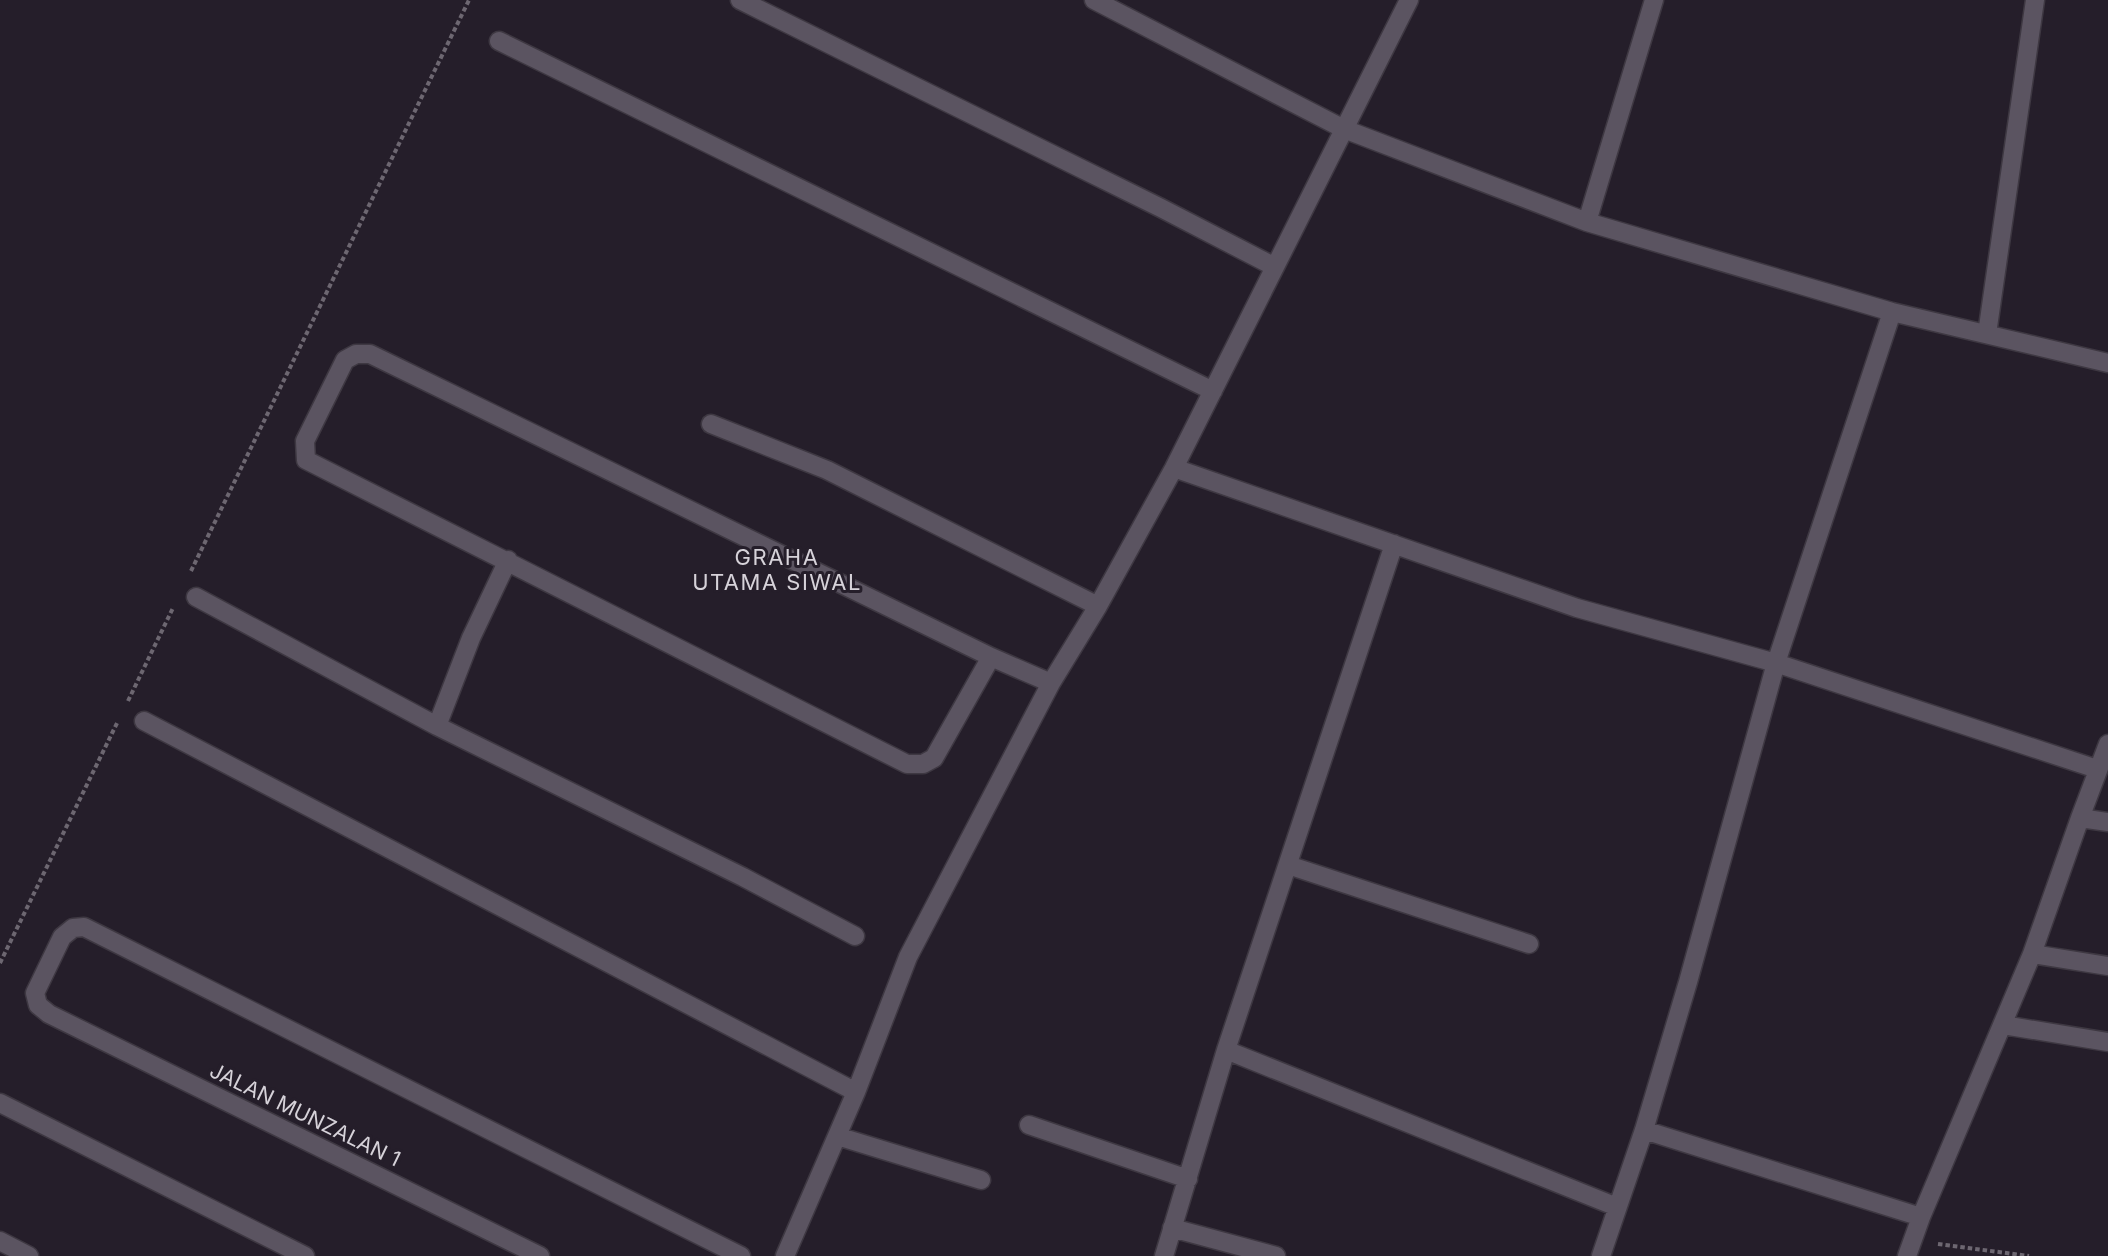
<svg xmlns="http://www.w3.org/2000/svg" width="2108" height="1256" viewBox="0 0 2108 1256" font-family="Inter,sans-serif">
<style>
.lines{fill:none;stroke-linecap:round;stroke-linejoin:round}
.street-casing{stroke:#3e3842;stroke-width:21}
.path{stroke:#6d6771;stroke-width:4;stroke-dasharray:4.5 3;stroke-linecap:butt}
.street{stroke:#5b5461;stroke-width:18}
.labels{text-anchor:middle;stroke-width:6;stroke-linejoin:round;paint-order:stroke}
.street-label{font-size:21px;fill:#d6d2d9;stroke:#251e2a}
.neighbourhood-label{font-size:22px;letter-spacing:1.5px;fill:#d6d2d9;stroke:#251e2a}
</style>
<rect width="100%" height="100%" fill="#251e2a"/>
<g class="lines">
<defs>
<path id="street" d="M740 0 1161 208 1275 267
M1094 0 1344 129 1587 222 1892 312 2108 363
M499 41 1213 391
M1587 222 1654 0
M1987 334 2035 0
M711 424 827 470 1098 606
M1174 468 1577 608 1776 663 2097 769
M508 560 471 638 437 726 743 877 855 936
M196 597 437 726
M991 657 934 758 923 764H907L306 460 305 441 345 360 356 354H370L991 657 1051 683
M144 721 856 1092
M2080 818 2108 822
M1288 865 1529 944
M2032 954 2108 966
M2003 1025 2108 1042
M1226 1050 1617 1207
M0 1103 305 1256
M1029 1125 1188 1179
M1644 1130 1921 1217
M837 1136 981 1180
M1172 1228 1276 1256
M0 1241 29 1256
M540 1256 49 1014 38 1005 35 993 62 937 73 928 84 927 741 1256
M785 1256 856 1092 908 957 1051 683 1098 606 1174 468 1409 0
M1164 1256 1226 1050 1394 544
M1601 1256 1644 1130 1688 982 1776 663 1892 312
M1907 1256 1921 1217 2032 954 2080 818 2108 744"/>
</defs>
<use href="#street" class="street-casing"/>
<path class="path" d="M191 571 469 0
M128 701 173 608
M0 963 118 721
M1938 1244 2029 1256"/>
<use href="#street" class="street"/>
</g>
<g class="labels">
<g class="street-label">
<text transform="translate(305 1115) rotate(26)" y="7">JALAN MUNZALAN 1</text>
</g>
<g class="neighbourhood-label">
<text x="777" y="565">GRAHA<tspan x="777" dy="25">UTAMA SIWAL</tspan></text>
</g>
</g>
</svg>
